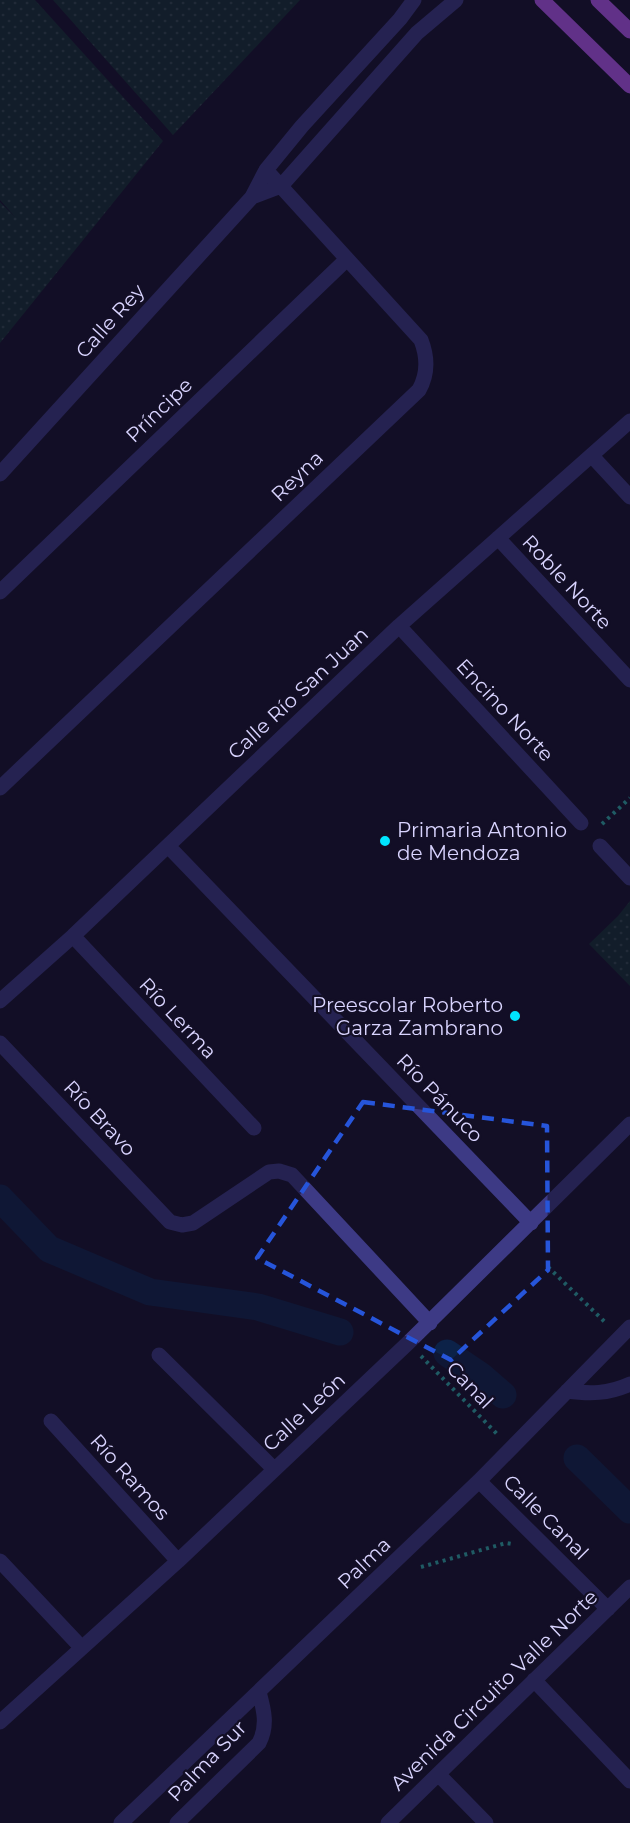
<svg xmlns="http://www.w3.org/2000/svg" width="630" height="1823" viewBox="0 0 630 1823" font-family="Montserrat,sans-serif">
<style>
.grass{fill:url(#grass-dots)}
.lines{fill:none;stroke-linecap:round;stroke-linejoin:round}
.canal{stroke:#0c2248;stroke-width:27}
.path{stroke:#2fb8b0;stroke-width:4;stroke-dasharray:3 4.5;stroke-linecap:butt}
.minor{stroke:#3d3a85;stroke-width:15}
.major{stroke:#c25bff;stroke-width:15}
.marked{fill:none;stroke:#2655da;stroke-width:4.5;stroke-dasharray:12 8;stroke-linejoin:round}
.poi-dot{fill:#00e5ff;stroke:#130f26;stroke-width:2}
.labels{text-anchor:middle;stroke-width:4.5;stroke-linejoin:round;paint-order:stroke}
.street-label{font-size:20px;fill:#d9d4ff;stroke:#130f26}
.poi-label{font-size:20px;fill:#d9d4ff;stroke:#130f26;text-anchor:start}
</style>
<defs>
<pattern id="grass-dots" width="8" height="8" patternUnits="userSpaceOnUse" patternTransform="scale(1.5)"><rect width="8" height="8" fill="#12302f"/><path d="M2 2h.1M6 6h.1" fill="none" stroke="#344d4e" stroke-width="1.8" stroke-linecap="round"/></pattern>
</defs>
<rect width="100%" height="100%" fill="#130f26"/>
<path class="grass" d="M0 0H35L163 141 0 343V202L15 217 0 200Z
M53 0H300L173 135Z
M630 901V986L589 944 618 916Z"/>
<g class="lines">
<path class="canal" d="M0 1198 49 1249 150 1292 258 1307 340 1332
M447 1353 481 1376 503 1395
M577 1458 630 1510"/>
<path class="path" d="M602 824 630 798
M548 1267 607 1324
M421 1356 497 1434
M421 1567 506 1543 512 1544"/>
<path class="minor" d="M252 197 281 186 417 33 456 0
M592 456 630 497
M0 474 252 197 266 170 302 126 400 19 414 0
M498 538 630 680
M0 592 347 259
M399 626 581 823
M0 788 419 390C428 374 428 358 421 340L266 170
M168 846 531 1223
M600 846 630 878
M73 936 254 1128
M0 1001 73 936 399 626 630 421
M0 1043 170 1222 182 1225 193 1223 269 1172 279 1171 292 1175 430 1323
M159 1355 274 1469
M567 1391C590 1394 608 1394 630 1384
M51 1421 178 1561
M479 1481 608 1609
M0 1561 81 1647
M534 1680 630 1781
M0 1722 178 1561 408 1343 630 1124
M438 1774 486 1823
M121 1823 479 1481 630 1327
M177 1823 259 1743C268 1726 264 1710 259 1692
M388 1823 630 1587"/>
<path class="major" d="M542 0 630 86
M598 0 630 31"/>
</g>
<path d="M0 0H630V1823H0ZM363 1102 547 1126 548 1270 451 1360 257 1258Z" fill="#130f26" fill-opacity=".55" fill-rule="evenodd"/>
<path class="marked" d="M363 1102 547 1126 548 1270 451 1360 257 1258Z"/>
<g class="poi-dot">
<circle cx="385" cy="841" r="6"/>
<circle cx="515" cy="1016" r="6"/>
</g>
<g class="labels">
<g class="street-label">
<text transform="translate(110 321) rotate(-48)" y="7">Calle Rey</text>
<text transform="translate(159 410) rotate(-44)" y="7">Príncipe</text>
<text transform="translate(297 476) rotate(-44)" y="7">Reyna</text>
<text transform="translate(567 582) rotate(47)" y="7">Roble Norte</text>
<text transform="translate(298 693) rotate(-43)" y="7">Calle Río San Juan</text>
<text transform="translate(505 710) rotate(47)" y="7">Encino Norte</text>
<text transform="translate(178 1018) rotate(47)" y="7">Río Lerma</text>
<text transform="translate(440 1098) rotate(46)" y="7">Río Pánuco</text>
<text transform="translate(100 1118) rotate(47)" y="7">Río Bravo</text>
<text transform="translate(470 1385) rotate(46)" y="7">Canal</text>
<text transform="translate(304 1412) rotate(-43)" y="7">Calle León</text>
<text transform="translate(130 1477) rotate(48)" y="7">Río Ramos</text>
<text transform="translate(546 1517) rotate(45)" y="7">Calle Canal</text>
<text transform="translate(364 1563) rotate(-44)" y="7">Palma</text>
<text transform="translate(494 1690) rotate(-44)" y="7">Avenida Circuito Valle Norte</text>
<text transform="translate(207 1761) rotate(-46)" y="7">Palma Sur</text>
</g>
<g class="poi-label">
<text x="397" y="837">Primaria Antonio<tspan x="397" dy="23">de Mendoza</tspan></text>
<text x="503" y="1012" text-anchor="end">Preescolar Roberto<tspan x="503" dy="23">Garza Zambrano</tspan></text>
</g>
</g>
</svg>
